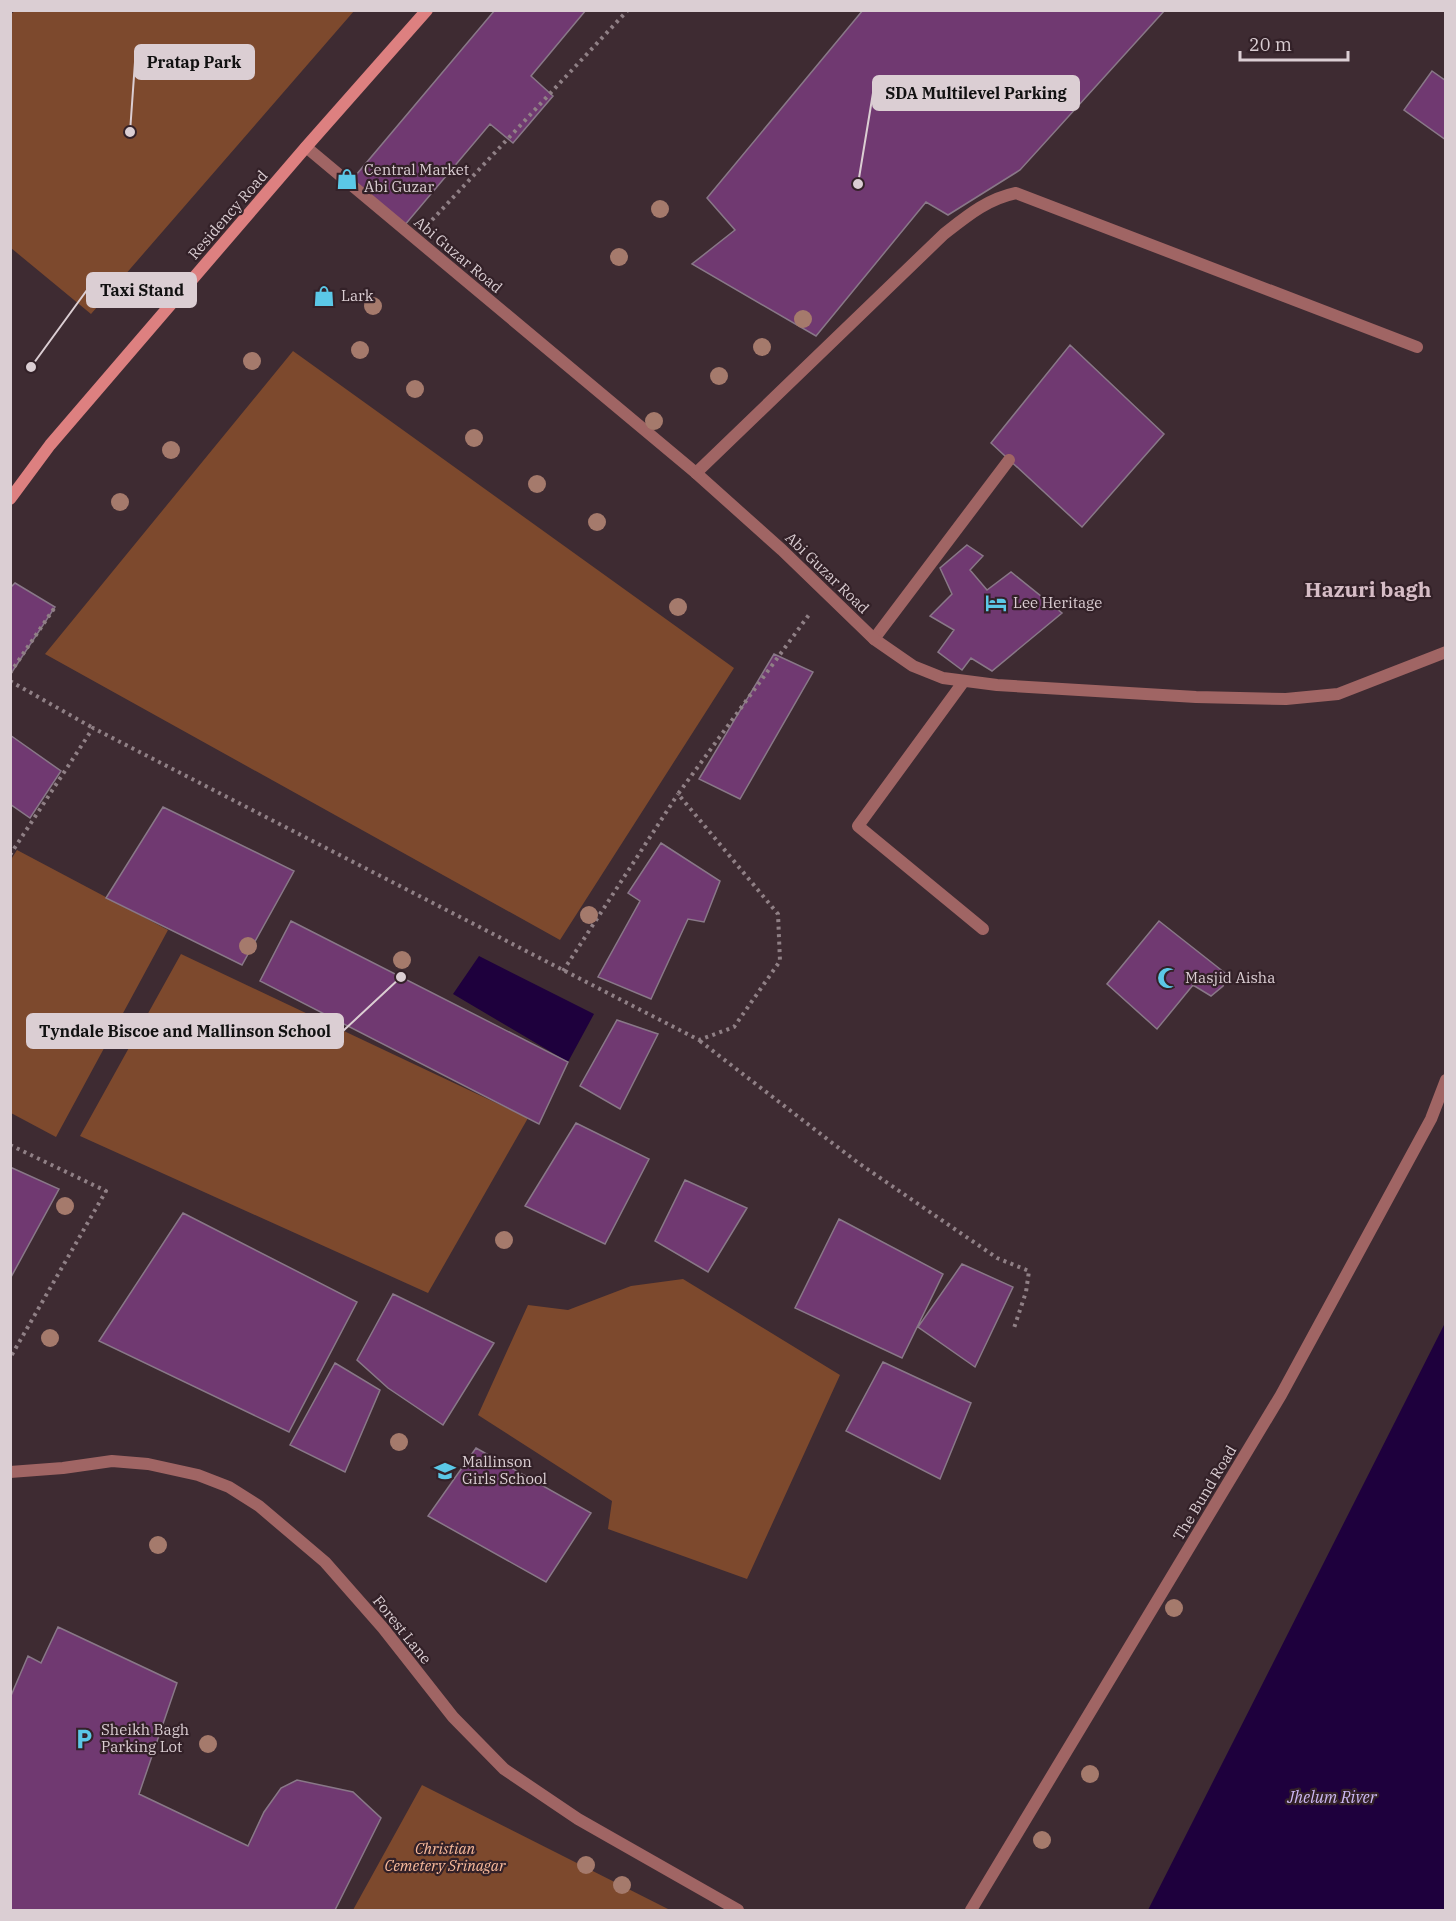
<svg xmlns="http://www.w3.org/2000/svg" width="1456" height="1921" viewBox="0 0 1456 1921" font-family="'IBM Plex Serif',serif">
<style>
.green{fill:#7d492d}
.water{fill:#1e003d}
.building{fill:#703971;stroke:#897888;stroke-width:1.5}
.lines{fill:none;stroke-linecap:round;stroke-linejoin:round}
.path{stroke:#908086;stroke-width:4;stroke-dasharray:3 4.5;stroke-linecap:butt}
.service{stroke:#a06564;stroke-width:12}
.minor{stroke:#a06564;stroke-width:12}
.secondary{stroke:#dd8080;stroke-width:12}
.tree{fill:#a57a6c}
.labels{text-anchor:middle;stroke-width:4.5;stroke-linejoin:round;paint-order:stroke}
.poi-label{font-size:15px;fill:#dbced3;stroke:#332128;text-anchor:start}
.street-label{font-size:15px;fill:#dbced3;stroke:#332128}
.park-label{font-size:15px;font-style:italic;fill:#fabb9c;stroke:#332128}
.water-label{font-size:16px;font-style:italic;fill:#ccb8f3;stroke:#332128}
.district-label{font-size:21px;font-weight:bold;fill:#d6bdc6;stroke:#332128}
.leader{fill:none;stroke:#dbced3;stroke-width:2}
.callout-dot{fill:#dbced3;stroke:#332128;stroke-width:2}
.callout{fill:#dbced3;stroke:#dbced3;stroke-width:2}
.callout-label{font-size:16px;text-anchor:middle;font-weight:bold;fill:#111}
</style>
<rect width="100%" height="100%" fill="#3e2b32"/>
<path class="green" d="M15 11V10L354 11 91 314 11 248 10 15Z
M293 351 734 668 560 940 45 654Z
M17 850 168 930 56 1137 11 1113 10 861Z
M181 954 528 1118 428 1293 80 1136Z
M683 1279 840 1375 747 1579 608 1529 612 1501 478 1415 528 1305 568 1310 631 1286Z
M422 1785 670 1910H353Z"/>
<path class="water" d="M479 956 594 1014 568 1062 453 994Z
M1445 1323V1910H1148Z"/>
<path class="building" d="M495 10H586L531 76 553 96 513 143 490 124 404 226 351 181Z
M863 10H1165L1020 170 948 215 926 202 816 336 692 264 735 230 707 198Z
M1432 71 1446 81V140L1404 110Z
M1070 345 1164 434 1082 527 991 443Z
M967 545 983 556 970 570 987 590 1011 572 1062 613 992 671 971 658 962 670 938 652 954 630 930 616 952 594 940 568Z
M15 583 55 607 10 675V588Z
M774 654 813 672 740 799 699 779Z
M10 735 61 771 30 818 10 804Z
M163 807 294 871 242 965 106 898Z
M661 843 720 881 704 922 688 919 651 999 598 977 640 901 628 893Z
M291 921 568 1062 539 1124 260 981Z
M1159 921 1225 973 1223 986 1211 996 1193 985 1157 1029 1107 984Z
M617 1020 658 1034 620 1109 580 1086Z
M576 1123 649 1159 605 1244 525 1206Z
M10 1167 59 1189 10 1279Z
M685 1180 747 1208 708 1272 655 1241Z
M183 1213 357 1302 289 1432 99 1341Z
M839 1219 943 1274 902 1358 795 1308Z
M962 1264 1013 1287 975 1367 918 1327Z
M393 1294 494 1343 443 1425 388 1388 357 1360Z
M883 1362 971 1403 940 1479 846 1431Z
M335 1363 380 1390 345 1472 290 1445Z
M476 1448 591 1513 546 1582 428 1516Z
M58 1627 177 1683 139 1794 248 1846 264 1812 281 1788 297 1780 353 1792 381 1818 335 1910H10V1698L28 1656 41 1663Z"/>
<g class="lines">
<path class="path" d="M432 220 628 10
M10 673 55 607
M10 681 93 728
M10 855 93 728 699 1040 734 1027 780 961 778 914 678 794 811 612
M563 971 678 794
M700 1041 857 1162 997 1258 1029 1271 1026 1292 1014 1328
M10 1145 106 1191 10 1358"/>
<path class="service" d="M696 473 944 234C967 216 987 199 1016 193L1417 347
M874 639 1009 460
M10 1472 63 1468 112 1461 148 1464 198 1475 229 1487 259 1506 325 1562 383 1628 453 1717 504 1769 578 1819 738 1910"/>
<path class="minor" d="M306 147 696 473 782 550 874 639 913 666 943 678 997 685 1196 697 1286 699 1338 694 1446 652
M964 681 858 826 983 929
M971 1910 1281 1395 1431 1119 1446 1080"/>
<path class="secondary" d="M10 499 50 445 306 147 427 10"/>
</g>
<g class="tree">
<circle cx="660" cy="209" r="9"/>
<circle cx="619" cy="257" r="9"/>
<circle cx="373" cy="306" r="9"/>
<circle cx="803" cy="319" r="9"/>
<circle cx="762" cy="347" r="9"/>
<circle cx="360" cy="350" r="9"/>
<circle cx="252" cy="361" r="9"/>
<circle cx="719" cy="376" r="9"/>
<circle cx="415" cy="389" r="9"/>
<circle cx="654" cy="421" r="9"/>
<circle cx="474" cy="438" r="9"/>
<circle cx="171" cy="450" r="9"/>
<circle cx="537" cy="484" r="9"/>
<circle cx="120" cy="502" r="9"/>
<circle cx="597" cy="522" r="9"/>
<circle cx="678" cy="607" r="9"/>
<circle cx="589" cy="915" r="9"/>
<circle cx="248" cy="946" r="9"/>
<circle cx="402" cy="960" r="9"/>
<circle cx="65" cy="1206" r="9"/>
<circle cx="504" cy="1240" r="9"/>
<circle cx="50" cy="1338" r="9"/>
<circle cx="399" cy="1442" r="9"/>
<circle cx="158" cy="1545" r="9"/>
<circle cx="1174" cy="1608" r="9"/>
<circle cx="208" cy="1744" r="9"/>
<circle cx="1090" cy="1774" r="9"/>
<circle cx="1042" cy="1840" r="9"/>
<circle cx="586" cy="1865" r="9"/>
<circle cx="622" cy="1885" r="9"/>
</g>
<defs>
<symbol id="shop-bare" viewBox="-9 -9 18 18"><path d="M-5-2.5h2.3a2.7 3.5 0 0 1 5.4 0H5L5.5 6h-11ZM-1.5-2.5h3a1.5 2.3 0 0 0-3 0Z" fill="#5bc8e7" stroke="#332128" stroke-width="2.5" paint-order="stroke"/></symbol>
<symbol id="hotel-bare" viewBox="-9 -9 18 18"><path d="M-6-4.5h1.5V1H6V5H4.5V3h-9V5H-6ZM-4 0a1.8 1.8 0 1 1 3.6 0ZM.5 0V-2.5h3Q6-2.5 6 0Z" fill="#5bc8e7" stroke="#332128" stroke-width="2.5" paint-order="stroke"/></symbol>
<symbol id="mosque-bare" viewBox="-9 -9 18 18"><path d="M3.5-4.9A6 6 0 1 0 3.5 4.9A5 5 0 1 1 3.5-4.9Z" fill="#5bc8e7" stroke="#332128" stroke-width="2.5" paint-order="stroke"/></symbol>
<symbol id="school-bare" viewBox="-9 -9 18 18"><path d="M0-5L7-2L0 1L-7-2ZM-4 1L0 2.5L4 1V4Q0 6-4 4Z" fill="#5bc8e7" stroke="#332128" stroke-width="2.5" paint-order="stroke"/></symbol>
<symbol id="parking-bare" viewBox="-9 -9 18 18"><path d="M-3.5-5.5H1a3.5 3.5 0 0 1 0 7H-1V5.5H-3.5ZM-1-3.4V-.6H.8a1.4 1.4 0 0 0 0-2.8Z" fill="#5bc8e7" stroke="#332128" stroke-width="2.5" paint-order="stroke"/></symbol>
</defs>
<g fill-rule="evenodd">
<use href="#shop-bare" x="332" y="164" width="30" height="30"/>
<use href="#shop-bare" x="309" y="281" width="30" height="30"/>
<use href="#hotel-bare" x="981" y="588" width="30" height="30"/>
<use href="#mosque-bare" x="1153" y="963" width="30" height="30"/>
<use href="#school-bare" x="430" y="1456" width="30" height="30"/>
<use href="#parking-bare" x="69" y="1724" width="30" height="30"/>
</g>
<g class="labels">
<g class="poi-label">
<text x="364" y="175">Central Market<tspan x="364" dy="17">Abi Guzar</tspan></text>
<text x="341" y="301">Lark</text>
<text x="1013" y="608">Lee Heritage</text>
<text x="1185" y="983">Masjid Aisha</text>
<text x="462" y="1467">Mallinson<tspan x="462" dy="17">Girls School</tspan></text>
<text x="101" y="1735">Sheikh Bagh<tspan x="101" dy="17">Parking Lot</tspan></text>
</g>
<g class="street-label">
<text transform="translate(228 215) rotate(-49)" y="5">Residency Road</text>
<text transform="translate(458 255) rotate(40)" y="5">Abi Guzar Road</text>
<text transform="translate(827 573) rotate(44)" y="5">Abi Guzar Road</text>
<text transform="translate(1205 1493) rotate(-59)" y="5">The Bund Road</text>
<text transform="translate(402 1630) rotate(51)" y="5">Forest Lane</text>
</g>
<g class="park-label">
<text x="445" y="1854">Christian<tspan x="445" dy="17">Cemetery Srinagar</tspan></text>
</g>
<g class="water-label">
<text x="1332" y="1803">Jhelum River</text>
</g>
<g class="district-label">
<text x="1368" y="597">Hazuri bagh</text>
</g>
</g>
<path class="leader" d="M130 132L135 62M858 184L873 93M31 367L87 290M401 977L343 1031"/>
<g class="callout-dot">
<circle cx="130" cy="132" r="6"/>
<circle cx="858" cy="184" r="6"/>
<circle cx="31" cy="367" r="6"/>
<circle cx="401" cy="977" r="6"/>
</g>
<g class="callout">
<rect x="135" y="45" width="119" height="34" rx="6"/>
<rect x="873" y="76" width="206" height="34" rx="6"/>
<rect x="87" y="273" width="109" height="34" rx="6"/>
<rect x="27" y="1014" width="316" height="34" rx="6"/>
</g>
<g class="callout-label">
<text x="194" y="68">Pratap Park</text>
<text x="976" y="99">SDA Multilevel Parking</text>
<text x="142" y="296">Taxi Stand</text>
<text x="185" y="1037">Tyndale Biscoe and Mallinson School</text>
</g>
<rect width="1456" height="1921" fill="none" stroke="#dbced3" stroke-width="24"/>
<path d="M1240 51v9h108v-9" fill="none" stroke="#dbced3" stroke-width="3"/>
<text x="1249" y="51" font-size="18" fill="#dbced3" stroke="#332128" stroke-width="4.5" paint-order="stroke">20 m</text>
</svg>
